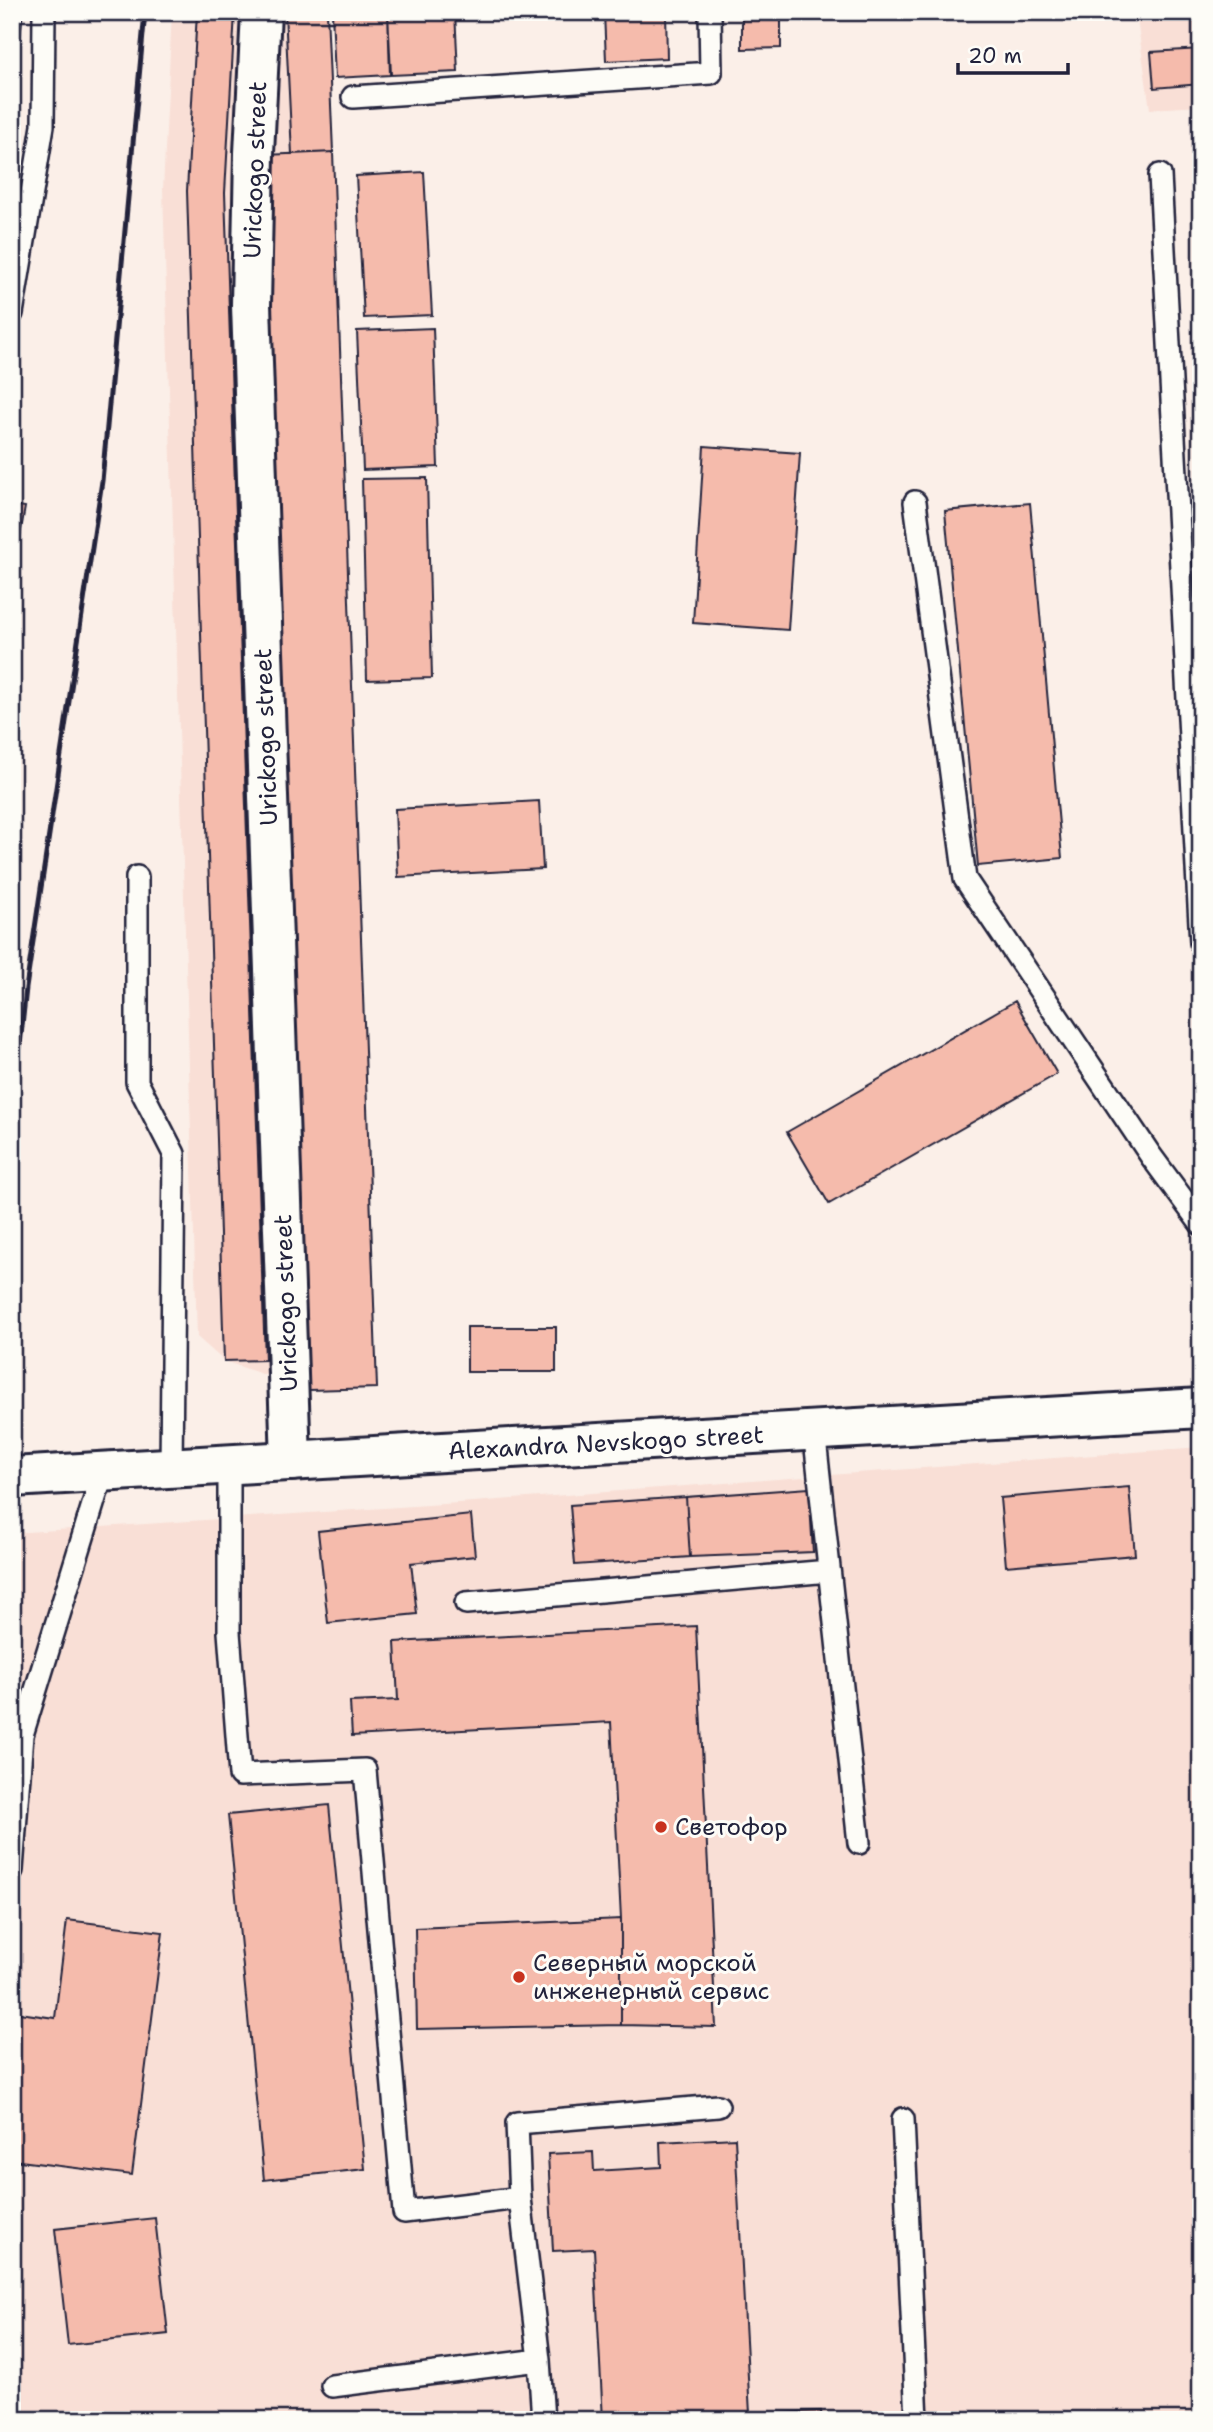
<svg xmlns="http://www.w3.org/2000/svg" width="1213" height="2432" viewBox="0 0 1213 2432" font-family="'Shantell Sans',sans-serif">
<style>
.built{fill:#f9dfd6}
.building{fill:#f5bbac;stroke:#22223b;stroke-width:2}
.lines{fill:none;stroke-linecap:round;stroke-linejoin:round}
.service-casing{stroke:#22223b;stroke-width:26}
.minor-casing{stroke:#22223b;stroke-width:44}
.tertiary-casing{stroke:#22223b;stroke-width:44}
.service{stroke:#fdfcf7;stroke-width:21}
.minor{stroke:#fdfcf7;stroke-width:38}
.tertiary{stroke:#fdfcf7;stroke-width:38}
.rail{stroke:#22223b;stroke-width:5}
.poi-dot{fill:#c8321e;stroke:#fdfcf7;stroke-width:2.5}
.labels{text-anchor:middle;stroke-width:6;stroke-linejoin:round;paint-order:stroke}
.street-label{font-size:24px;fill:#22223b;stroke:#fdfcf7}
.poi-label{font-size:24px;fill:#22223b;stroke:#fdfcf7;text-anchor:start}
</style>
<rect width="100%" height="100%" fill="#fbefe8"/>
<filter id="ink" filterUnits="userSpaceOnUse"><feTurbulence type="fractalNoise" baseFrequency=".0143" numOctaves="2"/><feDisplacementMap in="SourceGraphic" scale="14" xChannelSelector="R" yChannelSelector="G"/><feConvolveMatrix kernelMatrix="1 2 1 2 8 2 1 2 1" color-interpolation-filters="sRGB"/></filter>
<g filter="url(#ink)">
<path class="built" d="M172 12H327L377 1388 309 1390 224 1361 197 1337 163 189Z
M1136 12H1201V106L1150 109Z
M1201 1447V2420H12V1533L473 1502Z"/>
<path class="building" d="M12 12H23L12 97Z
M197 12H235L225 193 265 1360 224 1361 187 191Z
M285 12H327L333 152 292 154Z
M332 12H388L390 75 335 78Z
M388 12H455L458 72 391 75Z
M604 12H666L667 58 606 61Z
M742 12H781V48L742 49Z
M1201 49V84L1154 88 1151 52Z
M333 152 377 1388 309 1390 265 155Z
M424 172 432 315 364 318 356 176Z
M433 328 438 467 363 470 357 331Z
M704 446 800 453 788 630 693 623Z
M427 478 432 678 367 680 362 479Z
M1030 503 1062 858 978 866 945 511Z
M12 505 25 507 15 565H12Z
M539 801 543 869 398 877 395 809Z
M1015 1001 1057 1074 829 1204 787 1132Z
M467 1327H556V1372H467Z
M1129 1487 1135 1555 1006 1566 1000 1498Z
M809 1488 813 1552 690 1557 686 1497Z
M686 1497 690 1557 575 1565 570 1505Z
M471 1515 475 1556 411 1563 417 1614 328 1623 318 1531Z
M696 1626 716 2027 621 2025V1919L611 1722 352 1736 350 1702 398 1700 395 1642Z
M329 1805 365 2169 264 2180 228 1815Z
M621 1919V2025L417 2029 415 1928Z
M67 1920 163 1932 132 2175 12 2160V2012L55 2018Z
M735 2138 750 2414 821 2411 822 2420H603L594 2249 553 2251 548 2154 593 2152 594 2171 661 2167 660 2142Z
M155 2218 168 2334 68 2345 55 2229Z"/>
<g class="lines">
<defs>
<path id="service" d="M353 97 711 73 710 12
M1160 175 1201 943
M12 313 43 126 44 12
M915 502 965 879 1151 1156 1201 1224
M137 877V1082L174 1154 171 1468
M814 1430 859 1843
M229 1466V1632L240 1775 365 1770 404 2212 520 2198 539 2360
M466 1603 829 1571
M12 1870 22 1735 103 1472
M903 2119 917 2420
M520 2198 517 2123 718 2106
M332 2386 539 2360 543 2420"/>
<path id="minor" d="M261 12 254 153 251 305 291 1461"/>
<path id="tertiary" d="M12 1477 1201 1408"/>
</defs>
<use href="#service" class="service-casing"/>
<use href="#minor" class="minor-casing"/>
<use href="#tertiary" class="tertiary-casing"/>
<use href="#service" class="service"/>
<use href="#minor" class="minor"/>
<use href="#tertiary" class="tertiary"/>
<path class="rail" d="M12 1122 26 988 102 481 145 12"/>
</g>
</g>
<g class="poi-dot">
<circle cx="661" cy="1827" r="7"/>
<circle cx="519" cy="1977" r="7"/>
</g>
<g class="labels">
<g class="street-label">
<text transform="translate(255 170) rotate(-88)" y="8">Urickogo street</text>
<text transform="translate(266 737) rotate(-92)" y="8">Urickogo street</text>
<text transform="translate(286 1303) rotate(-92)" y="8">Urickogo street</text>
<text transform="translate(606 1443) rotate(-3)" y="8">Alexandra Nevskogo street</text>
</g>
<g class="poi-label">
<text x="675" y="1835">Светофор</text>
<text x="533" y="1971">Северный морской<tspan x="533" dy="28">инженерный сервис</tspan></text>
</g>
</g>
<rect width="1213" height="2432" fill="none" stroke="#fdfcf7" stroke-width="42"/>
<rect x="21" y="21" width="1171" height="2390" fill="none" stroke="#22223b" stroke-width="2.5" filter="url(#ink)"/>
<path d="M958 63v10h110v-10" fill="none" stroke="#22223b" stroke-width="3.5"/>
<text x="968" y="63" font-size="21" fill="#22223b" stroke="#fdfcf7" stroke-width="5" paint-order="stroke">20 m</text>
</svg>
